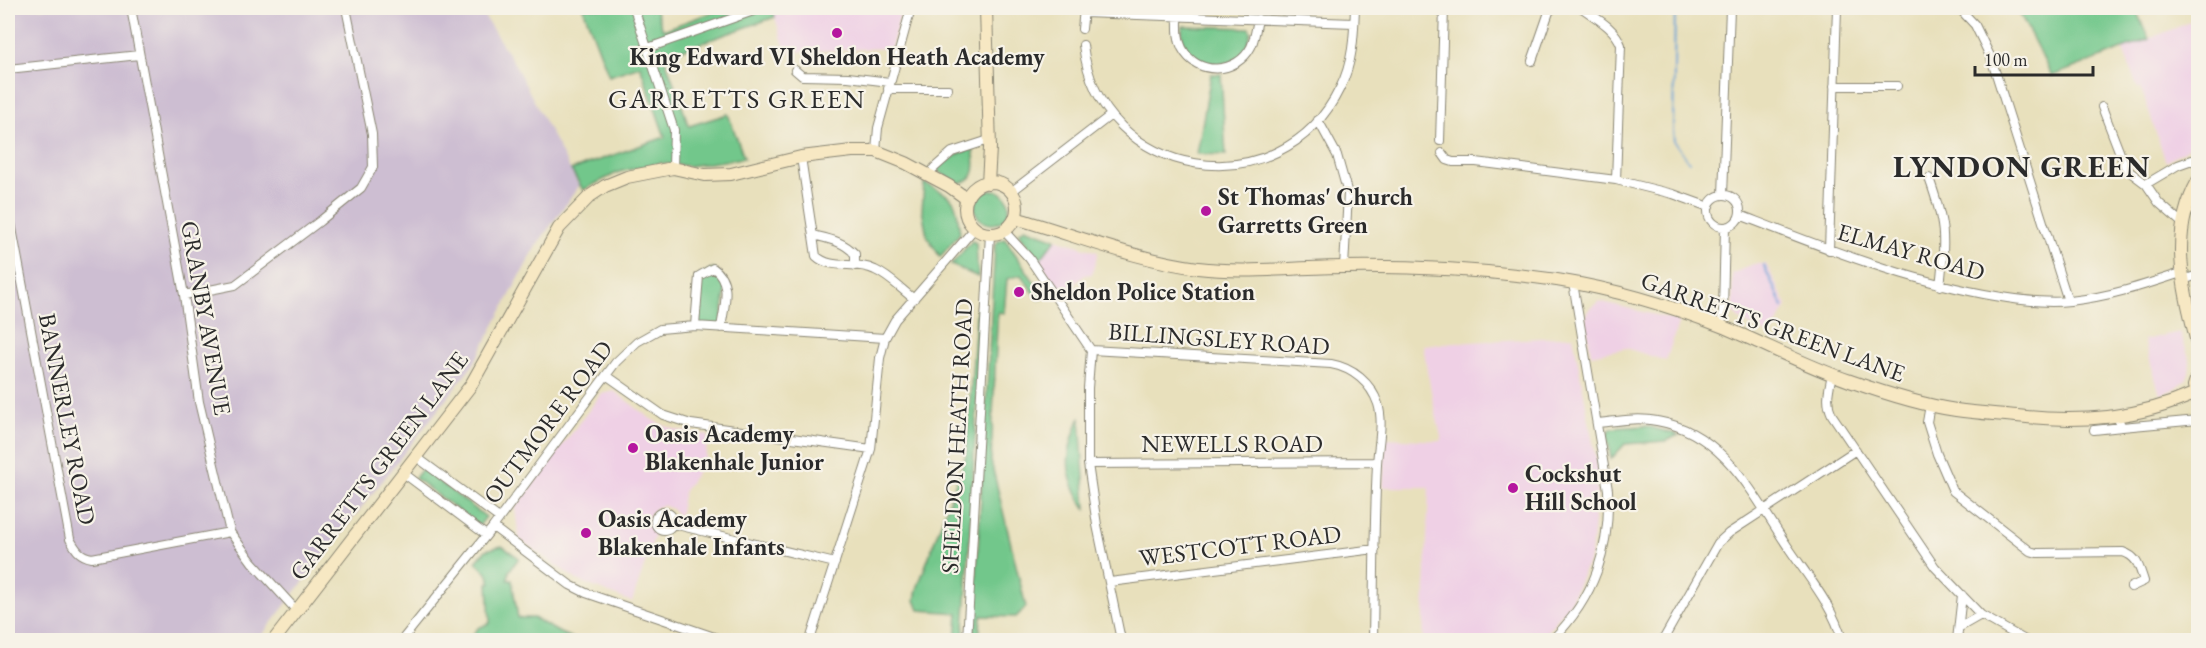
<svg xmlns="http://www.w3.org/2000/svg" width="2206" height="648" viewBox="0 0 2206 648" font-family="'EB Garamond',serif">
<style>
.built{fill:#efd0e5}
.industrial{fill:#cdbed2}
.green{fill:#72c78b;stroke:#4e795b;stroke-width:1.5}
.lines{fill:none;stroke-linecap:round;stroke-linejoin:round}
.stream{stroke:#66a0d6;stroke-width:2}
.street-casing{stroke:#8a8674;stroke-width:10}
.secondary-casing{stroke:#8a8674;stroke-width:14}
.street{stroke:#fff;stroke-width:8}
.secondary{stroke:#f7e8c3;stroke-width:12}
.poi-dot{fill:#b5179e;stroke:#f7f3e8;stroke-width:2}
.labels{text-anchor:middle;stroke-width:4.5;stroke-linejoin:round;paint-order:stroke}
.poi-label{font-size:24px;font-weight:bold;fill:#2b2b2b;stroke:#f7f3e8;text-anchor:start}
.street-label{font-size:24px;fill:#2b2b2b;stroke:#f7f3e8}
.quarter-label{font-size:27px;letter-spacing:1.5px;fill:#2b2b2b;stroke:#f7f3e8}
.district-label{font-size:30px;font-weight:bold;letter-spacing:1.5px;fill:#2b2b2b;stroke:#f7f3e8}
</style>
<rect width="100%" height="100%" fill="#f7f3e8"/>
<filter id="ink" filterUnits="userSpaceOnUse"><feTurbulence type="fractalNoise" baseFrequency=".0167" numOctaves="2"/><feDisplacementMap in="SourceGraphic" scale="12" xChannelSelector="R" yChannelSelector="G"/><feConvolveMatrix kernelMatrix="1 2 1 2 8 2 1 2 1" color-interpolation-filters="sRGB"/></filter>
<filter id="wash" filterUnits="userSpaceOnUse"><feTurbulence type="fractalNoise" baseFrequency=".008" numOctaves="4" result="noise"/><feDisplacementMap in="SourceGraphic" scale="24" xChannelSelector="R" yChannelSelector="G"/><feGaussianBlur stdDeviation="1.35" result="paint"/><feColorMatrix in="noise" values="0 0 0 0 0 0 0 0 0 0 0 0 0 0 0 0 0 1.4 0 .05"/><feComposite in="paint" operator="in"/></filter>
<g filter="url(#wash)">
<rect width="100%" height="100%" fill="#e8e0bc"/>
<path class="built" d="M772 8H902L891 48 786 52Z
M2198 19V142L2166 162 2141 88 2138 89 2123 49Z
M1056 239 1098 252 1092 274 1085 275 1062 295 1039 261Z
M1753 264H1766L1787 306 1770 336 1739 319 1733 312 1732 274Z
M1599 301 1679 321 1666 361 1626 348 1591 355 1585 316 1589 309Z
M2180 332 2190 361 2189 372 2186 380 2176 388 2160 395 2144 340Z
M1573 336 1599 475 1595 478 1597 489 1591 555 1569 605 1540 640H1423L1429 487H1383L1385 438 1442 441 1432 397 1423 345Z
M614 391 651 419 665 426 681 431 708 435 705 461 684 491 679 517 672 509 663 505 655 508 649 516V526L655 534 632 602 577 580 519 539 515 508 601 394Z"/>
<path class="industrial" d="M8 8H479L514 63 579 186 536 246 473 365 258 640H11L8 628Z"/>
<path class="green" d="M583 8H655L663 30 724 8H772L775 17 664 56 689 126 728 114 744 158 689 166 660 163 619 172 583 190 571 170 665 137 640 66 609 76Z
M2017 8H2135L2149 39 2052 76Z
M1183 26 1249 28 1251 32C1249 39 1247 48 1242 54 1220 77 1174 57 1183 26Z
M1211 74H1221L1226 155 1197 154Z
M973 148C976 165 978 183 956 183L936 170C948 159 958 153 973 148Z
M924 183C958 200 955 196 960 233L940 257 927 236 922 210Z
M975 207a17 17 0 1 1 34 0a17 17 0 1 1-34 0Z
M1025 228 1056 239 1039 261 1019 233Z
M1005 239 1044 296 1039 300 1021 275 1007 279 1004 313 998 312 997 324 991 461 1026 607 1016 617 981 616 979 640H973L995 245 999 241Z
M972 241 976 243 978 277 951 265Z
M713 268 726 284 721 328 695 326 699 276Z
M977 304 982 306 966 602 963 640H956L958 613 919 610 915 600 917 589 966 455Z
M1080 417 1086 509C1062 475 1065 454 1080 417Z
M1646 426 1679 435 1666 441 1625 444 1611 459 1607 434 1612 428Z
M422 469 486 517 479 526 415 478Z
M502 546 519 558 509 571 508 580H512L518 618H534L560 633 577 640H469L478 628 490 623 488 583H491L487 573 476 562 486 550Z"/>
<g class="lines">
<path class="stream" d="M1675 8 1673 130 1674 141 1689 162
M1764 266 1783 307"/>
</g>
</g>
<g filter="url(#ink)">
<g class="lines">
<defs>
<path id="street" d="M131 8 184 295 199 402 230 532 252 562 297 611
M634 8 674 130 673 168
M1582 8C1596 18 1615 28 1621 45L1616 180
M1959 8 1975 25 1991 58 2068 301
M1084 13 1354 23
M1178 16C1178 27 1177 38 1182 48 1197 77 1237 74 1251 47 1255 38 1256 28 1258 19
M1082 29 1084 9
M1083 45C1099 181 1281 210 1340 88 1353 63 1354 35 1355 8
M648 48 762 8
M1532 61 1549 12 1553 8
M8 69 139 55
M795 70 802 76 848 77 890 82
M1834 86H1897
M888 89H948
M2102 107 2126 169 2146 184 2159 203 2182 223
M1318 120 1337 155 1348 194 1344 267
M1440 141 1444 8
M876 151 878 128 911 8
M1442 153 1447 160 1453 162H1476L1616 180 1673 194 1709 207
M801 157 816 256C832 271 856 260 875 270 889 276 902 290 914 299
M934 168 952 152 989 140
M1929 178C1945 223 1946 238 1940 286
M2146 184 2178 165 2192 160 2198 164
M1011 192 1111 115
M1723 195 1730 8
M1708 211a16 16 0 1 1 32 0a16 16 0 1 1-32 0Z
M8 207 70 539C76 550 80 556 92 558L230 532
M1740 215C1820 246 1899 278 1984 294 2011 299 2042 304 2070 301 2108 297 2145 285 2181 273
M1004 231 1029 258 1091 350 1088 388V464L1097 525 1121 640
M813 235C829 239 843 241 855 254V266
M1829 250 1837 8
M2183 280 2198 275
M184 295 235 285 320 221 361 188 373 167 372 134 346 8
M695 326 699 276 713 268C733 281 724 307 721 328
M1721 326 1723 311 1725 227
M1091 350 1331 364C1353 368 1371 383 1378 404 1384 423 1378 445 1377 464 1374 523 1374 582 1373 640
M1832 374C1829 390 1825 400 1832 415L1935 567 1981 615 2025 640
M606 375 663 415 691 424 871 449
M1930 405 1927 422 1937 454 1953 491 2030 551 2037 553 2123 552C2138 557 2139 567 2144 581L2131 587
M2117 417 2122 427 2198 420
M1598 423C1617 421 1638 417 1657 421 1726 433 1754 497 1790 550 1809 578 1834 608 1842 640
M2094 430 2122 427
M415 456 499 518
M1088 464 1377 462
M402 472 486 535
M655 521a9 9 0 1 1 18 0a9 9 0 1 1-18 0Z
M673 524 835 563
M493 527 570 585 586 593 723 640
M1110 582 1375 549
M1960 627 1981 615
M402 640 493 527 616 362 637 342 660 329 695 326 885 338
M810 640 871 449 880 358 885 338 895 320 975 228
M967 640 990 234
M1552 640C1595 597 1610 550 1608 490L1573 283
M1663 640 1718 543 1729 533 1856 450
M1957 640 1962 595"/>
<path id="secondary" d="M986 8 990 148 988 183
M2198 181C2168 235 2184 290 2198 347
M965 208a26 26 0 1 1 52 0a26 26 0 1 1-52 0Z
M1015 218C1075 235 1136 260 1198 268 1246 274 1296 267 1344 267 1415 266 1487 270 1557 280 1613 289 1669 305 1721 326 1765 344 1806 366 1850 381 1884 393 1921 405 1956 410 1976 413 1997 414 2017 416 2079 423 2138 419 2196 393
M2198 374 2194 386 2198 396
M274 640 471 385 559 228 590 196 605 186 627 177 673 168 705 175 731 174 801 157 852 151H876L906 163 949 186 967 199"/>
</defs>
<use href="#street" class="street-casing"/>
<use href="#secondary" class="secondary-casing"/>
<use href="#street" class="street"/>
<use href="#secondary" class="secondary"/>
</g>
</g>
<g class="poi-dot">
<circle cx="837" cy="33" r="6"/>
<circle cx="1206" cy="211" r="6"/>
<circle cx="1019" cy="292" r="6"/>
<circle cx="633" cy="448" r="6"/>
<circle cx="1513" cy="488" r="6"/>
<circle cx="586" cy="533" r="6"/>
</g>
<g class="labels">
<g class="poi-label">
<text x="837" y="65" text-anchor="middle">King Edward VI Sheldon Heath Academy</text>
<text x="1218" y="205">St Thomas' Church<tspan x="1218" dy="28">Garretts Green</tspan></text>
<text x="1031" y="300">Sheldon Police Station</text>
<text x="645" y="442">Oasis Academy<tspan x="645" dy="28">Blakenhale Junior</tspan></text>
<text x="1525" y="482">Cockshut<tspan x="1525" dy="28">Hill School</tspan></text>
<text x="598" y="527">Oasis Academy<tspan x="598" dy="28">Blakenhale Infants</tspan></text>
</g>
<g class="street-label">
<text transform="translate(1911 252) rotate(16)" y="8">ELMAY ROAD</text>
<text transform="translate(206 318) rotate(80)" y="8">GRANBY AVENUE</text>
<text transform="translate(1773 327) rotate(20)" y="8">GARRETTS GREEN LANE</text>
<text transform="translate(1219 339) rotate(4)" y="8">BILLINGSLEY ROAD</text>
<text transform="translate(67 419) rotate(79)" y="8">BANNERLEY ROAD</text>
<text transform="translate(548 422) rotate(-53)" y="8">OUTMORE ROAD</text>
<text transform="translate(957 436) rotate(-87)" y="8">SHELDON HEATH ROAD</text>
<text x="1232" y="452">NEWELLS ROAD</text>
<text transform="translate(379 466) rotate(-53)" y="8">GARRETTS GREEN LANE</text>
<text transform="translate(1240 546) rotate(-7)" y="8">WESTCOTT ROAD</text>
</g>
<g class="quarter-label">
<text x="737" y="108">GARRETTS GREEN</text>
</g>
<g class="district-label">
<text x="2022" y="177">LYNDON GREEN</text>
</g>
</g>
<rect width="2206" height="648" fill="none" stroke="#f7f3e8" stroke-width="30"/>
<path d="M1975 66v9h118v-9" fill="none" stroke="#2b2b2b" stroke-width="3"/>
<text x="1984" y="66" font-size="18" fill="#2b2b2b" stroke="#f7f3e8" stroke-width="4.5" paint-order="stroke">100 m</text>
</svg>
